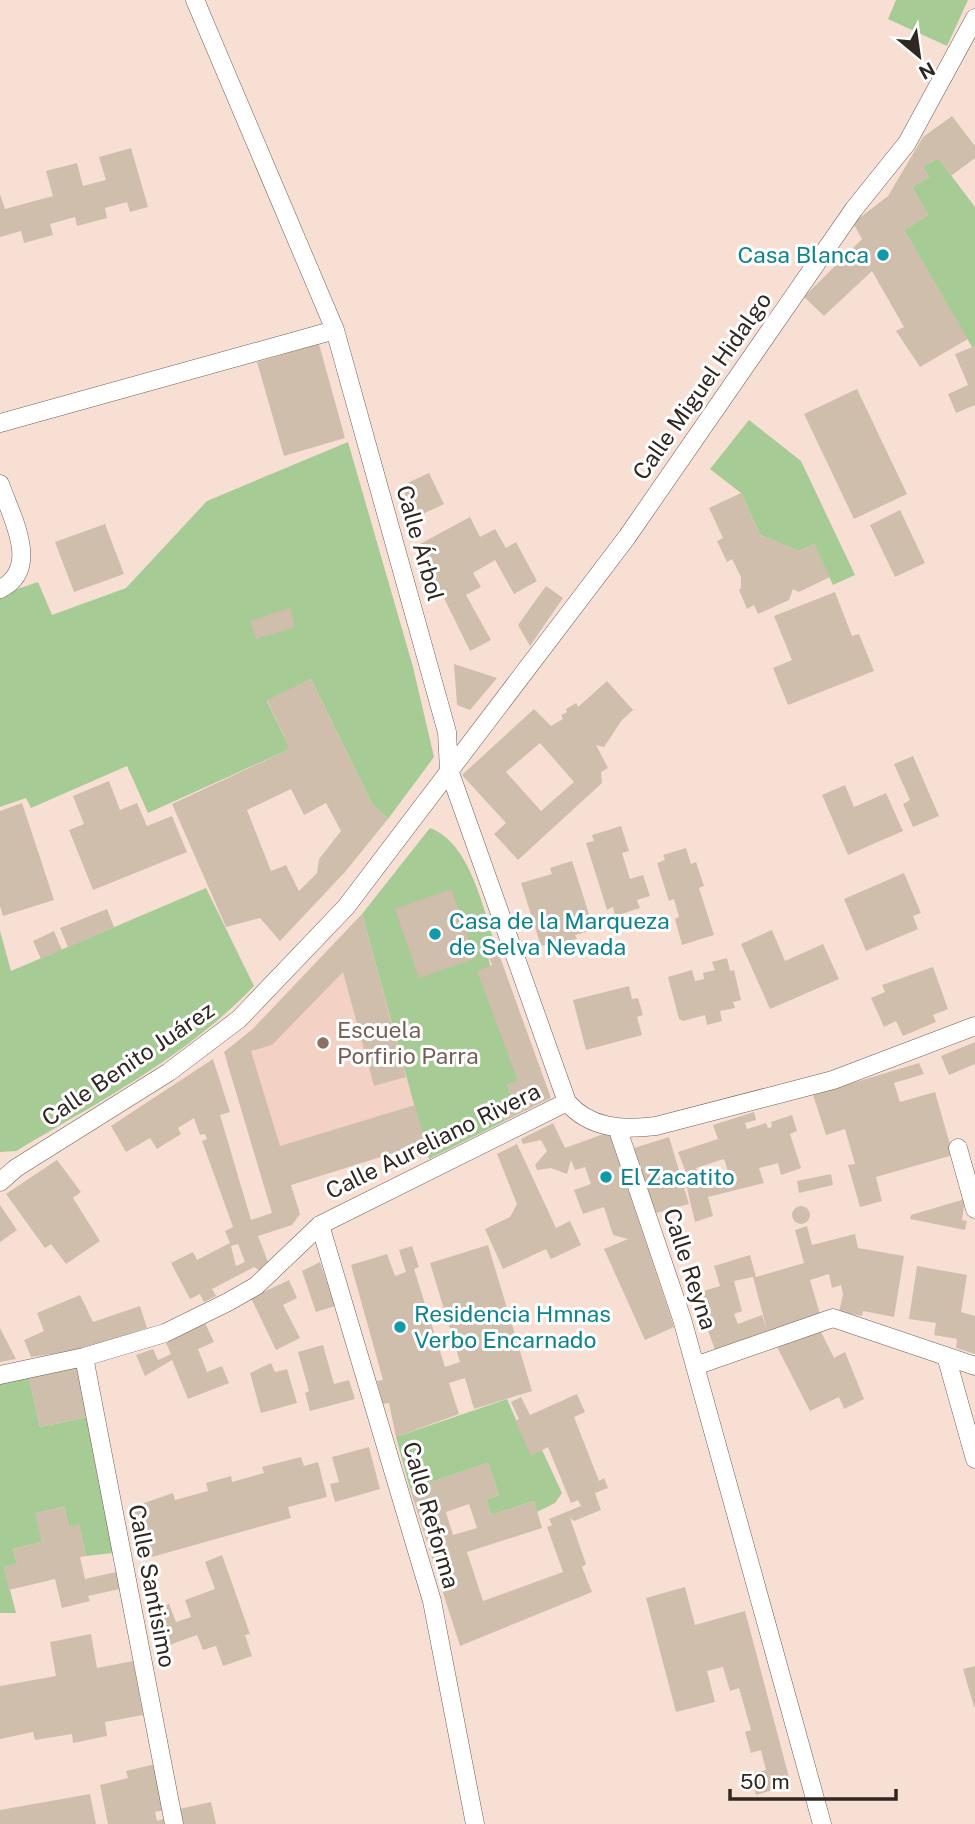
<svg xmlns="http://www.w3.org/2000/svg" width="975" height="1824" viewBox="0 0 975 1824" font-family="'Public Sans',sans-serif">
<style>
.built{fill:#f3d2c5}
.green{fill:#a6cb94}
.building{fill:#d0beac;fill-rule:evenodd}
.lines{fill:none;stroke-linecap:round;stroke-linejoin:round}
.minor-casing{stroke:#715c52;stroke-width:19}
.minor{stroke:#fff;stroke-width:18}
.culture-dot{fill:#0f9aa8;stroke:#fff;stroke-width:2.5}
.education-dot{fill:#8d6e63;stroke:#fff;stroke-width:2.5}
.labels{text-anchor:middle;stroke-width:6;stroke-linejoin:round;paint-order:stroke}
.culture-label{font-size:23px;fill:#0d838f;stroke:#fff;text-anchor:start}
.street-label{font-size:23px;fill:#302723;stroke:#fff}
.education-label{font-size:23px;fill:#785e54;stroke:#fff;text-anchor:start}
</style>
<rect width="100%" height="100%" fill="#f8dfd4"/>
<path class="built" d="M362 914 428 1153 403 1161 400 1151 291 1185 246 1035Z"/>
<path class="green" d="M896 0H968L947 46 888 19Z
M938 158 975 207V346L972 347 904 230 928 215 912 187 929 177 923 167Z
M749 420 801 461 855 575 833 585 814 544 799 551 760 535 741 493 710 469Z
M348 442 413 667 434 757 388 819 372 804 311 679 267 701 290 749 148 813 127 766 31 808 26 798 0 807V595L38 582 52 615 126 588 207 501Z
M430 828C471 843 483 910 497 949L487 952 518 1081 507 1085 511 1096 501 1100 504 1107 499 1109 505 1121 429 1159 362 914Z
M206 888 254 986C186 1057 100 1101 16 1151L0 1152V931L11 971Z
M29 1377 40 1427 88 1417 113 1553 86 1556 79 1525 69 1527 64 1507 36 1513 42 1542 13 1549 17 1564 4 1567 16 1613H0V1383Z
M507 1399 531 1455 542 1450 562 1493 555 1503 537 1512 534 1501 491 1515 486 1499 499 1495 488 1463 410 1489 396 1437Z"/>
<path class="building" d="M952 116 975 146V158L951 176 938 158 923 167 929 177 912 187 928 215 904 230 968 339 920 367 896 331 904 327 872 271 824 316 804 297 862 239 853 223 888 196 923 137Z
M131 148 148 207 130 212 127 202 105 208 107 218 77 226 75 217 50 224 53 235 24 243 21 231 0 237V194L5 209 53 196 46 171 77 163 83 186 106 180 99 157Z
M319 344 345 438 284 456 257 362Z
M975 346V405L956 413 948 394 968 385 955 354Z
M857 389 907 494 854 519 804 414Z
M429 473 444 504 416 517 401 486Z
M741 493 760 535 799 551 814 544 830 577 799 592 793 589 789 600 758 614 754 605 747 609 739 590 741 588V577L732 559 727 562 717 541 723 538 709 508Z
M900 510 925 563 895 577 870 525Z
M470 517 480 537 495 529 506 548 516 542 537 581 514 594 495 560 473 573 481 587 466 595 491 640 470 651 418 545Z
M105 524 124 574 74 592 55 542Z
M546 586 563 598 530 646 518 625Z
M835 592 852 636 859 634 874 671 788 705 773 668 792 660 774 616Z
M290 608 295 627 256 639 250 621Z
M454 664 497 678 470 710 457 705Z
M311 679 372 804 388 819 345 872 280 941 260 918 226 927 172 804 290 749 267 700ZM291 789 304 815 326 803 341 831 319 859 317 873 299 891 286 865 271 871 247 810Z
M607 681 633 710 622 720 604 747 596 745 608 768 601 772 602 783 518 860 494 834 506 823 462 775 534 709 551 726 563 719 561 715 567 712 566 709 576 703 578 707ZM540 743 574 782 541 811 506 772Z
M913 756 939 816 913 827 903 804 910 800 894 764Z
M109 781 120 810 137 803 147 826 172 816 187 852 93 890 69 830 84 824 73 796Z
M845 785 854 807 886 793 903 831 848 855 822 795Z
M22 803 54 900 3 916 0 906V811Z
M621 826 629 851 622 853 630 879 643 875 650 896 637 900 640 908 615 916 613 907 607 910 586 843 594 841 592 835Z
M686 848 691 864 696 862 704 886 699 888 714 935 682 945 675 919 679 917 674 899 669 901 657 863 665 860 663 855Z
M572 861 594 930 575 935 577 939 541 946 521 883 552 874 550 868Z
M904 873 921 913 913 916 918 929 866 951 844 899Z
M451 889 476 958 419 978 395 909Z
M107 909 114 927 68 947 60 928Z
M362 914 406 1077 374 1086 343 972 272 1045 251 1051 280 1146 415 1105 428 1153 403 1161 400 1151 291 1185 300 1214 292 1225 258 1236 268 1262 262 1272 254 1267 212 1289 216 1296 204 1302 200 1294 190 1299 171 1263 193 1252 197 1260 230 1243 225 1231 233 1227 202 1141 207 1139 205 1134 200 1135 194 1118 178 1128 181 1134 157 1149 150 1138 126 1152 111 1126 213 1059 230 1112 220 1115 251 1220 272 1213 224 1052 254 1028ZM238 1244 245 1262 236 1266 231 1246Z
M772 930 785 961 823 944 839 979 770 1009 741 944Z
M54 931 62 950 41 959 33 941Z
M497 949 551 1098 505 1121 499 1108 504 1107 501 1100 511 1096 507 1085 518 1081 477 971 492 965 487 952Z
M727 958 730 971 734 970 741 1000 733 1002 735 1008 720 1011 722 1021 707 1025 705 1015 683 1021 679 1019 668 977 692 970 695 981 704 979 703 973 715 970 712 962Z
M933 967 948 1009 933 1015 936 1022 903 1036 896 1021 884 1027 871 998 885 992 882 985Z
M629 986 632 999 638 998 643 1015 637 1017 642 1035 586 1050 573 1000Z
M975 1042V1064L949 1075 941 1056Z
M919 1063 924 1074 894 1083 900 1102 935 1092 953 1155 876 1177 882 1201 860 1207 848 1165 855 1164 845 1129 826 1135 813 1095Z
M754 1112 756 1120 745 1123 747 1129 766 1123 768 1128 772 1127 771 1122 792 1115 797 1131 790 1134 801 1168 781 1175 778 1163 759 1168 764 1183 708 1197 713 1216 695 1222 686 1184 690 1183 678 1152 718 1139 713 1125ZM724 1159 728 1171 700 1180 696 1168Z
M553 1123 565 1148 609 1132 674 1327 645 1340 604 1249 628 1239 613 1235 604 1207 583 1214 574 1190 591 1184 585 1167 575 1170 571 1160 567 1174 551 1168 537 1170 535 1165 547 1151 541 1140 523 1144 521 1139Z
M669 1137 689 1204 656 1213 631 1149Z
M517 1144 556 1228 570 1221 581 1245 551 1259 546 1249 503 1269 485 1229 510 1217 517 1204 497 1154Z
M57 1160 81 1192 73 1198 100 1241 66 1264 51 1244 45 1248 6 1194Z
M831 1174 833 1185 799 1193 797 1181Z
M965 1199 962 1220 967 1221 965 1230 910 1219 911 1215Z
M0 1205 17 1230 0 1242Z
M792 1215a9 9 0 1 1 18 0a9 9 0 1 1-18 0Z
M807 1226 812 1245 855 1234 858 1248 904 1256 894 1317 863 1311 862 1316 839 1312 843 1294 841 1285 832 1288 829 1274 810 1280 820 1314 716 1352 694 1294 720 1286 714 1266 750 1255 756 1277 804 1263 795 1230ZM753 1277 767 1330 762 1315 738 1324 734 1314 742 1311 734 1281Z
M488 1245 532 1391 474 1409 465 1378 449 1383 459 1414 396 1437 389 1403 383 1404 377 1381 383 1380 351 1265 387 1254 395 1276 406 1272 399 1250 412 1246 419 1267 414 1269 445 1367 460 1362 430 1263Z
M320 1262 335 1306 316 1312 302 1271Z
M917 1266 967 1275 961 1312 975 1316V1354L956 1348 957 1339 934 1335 936 1323 909 1319Z
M289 1280 297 1298 283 1305 300 1338 276 1350 251 1298Z
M80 1295 93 1322 140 1306 147 1328 79 1350 31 1357 24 1340 44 1331 37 1313Z
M205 1323 214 1342 198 1349 207 1372 222 1366 229 1383 188 1399 172 1360 145 1376 136 1355 153 1349 158 1360 171 1354 166 1343Z
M0 1328 16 1359 0 1362Z
M820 1330 834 1358 845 1352 864 1399 844 1409 839 1397 810 1411 776 1345Z
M323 1345 334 1384 349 1380 355 1399 310 1411 305 1393 309 1391 298 1352Z
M271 1363 275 1372 287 1369 297 1403 261 1413 250 1373Z
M77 1366 88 1417 40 1427 29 1377Z
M577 1394 585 1412 574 1417 599 1481 604 1478 608 1488 595 1493 601 1510 574 1521 570 1518 586 1564 582 1567 592 1592 460 1646 410 1489 488 1463 499 1495 486 1499 491 1515 534 1501 542 1528 467 1552 483 1601 563 1572 547 1527 552 1525 549 1519 581 1506 578 1500 571 1503 548 1447 531 1456 515 1421 519 1419 511 1402 521 1397 530 1415ZM469 1504 477 1528 453 1535 446 1512Z
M369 1447 380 1489 335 1502 330 1484 339 1482 332 1457Z
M301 1457 304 1466 318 1462 327 1497 288 1507 291 1518 141 1560 127 1509 173 1493 175 1500 208 1491 206 1483 231 1476 232 1482 264 1473 262 1467Z
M64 1507 69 1527 79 1524 86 1556 80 1557 85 1579 116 1572 120 1589 88 1596 90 1601 62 1608 55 1579 9 1590 4 1567 17 1564 13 1549 42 1542 35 1513Z
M222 1555 250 1634 245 1635 252 1656 223 1666 216 1646 203 1650 197 1635 164 1647 151 1610 169 1604 176 1622 191 1617 185 1600 215 1589 205 1562Z
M685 1587 695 1625 745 1611 791 1785 756 1795 750 1774 766 1770 761 1750 751 1753 745 1732 751 1730 739 1688 730 1691 723 1667 707 1671 715 1702 676 1712 646 1598Z
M91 1634 97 1668 133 1661 143 1715 105 1722 107 1736 73 1743 72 1734 35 1740 33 1732 0 1739V1686L56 1676 50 1642Z
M975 1666V1707H974L963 1669Z
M156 1764 165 1810 155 1812 157 1821 164 1819 165 1824H108L100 1785 128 1778 126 1771Z
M90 1794 96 1824H0V1810Z
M211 1802 216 1824H182L179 1809Z"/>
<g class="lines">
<defs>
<path id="minor" d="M195 0 335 330 447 732 449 770 567 1102C590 1129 623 1130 656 1126L833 1080 975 1026
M0 423 335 330
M0 484C11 516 42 569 0 589
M617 1127 682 1319 822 1824
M958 1148 975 1209
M0 1182 16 1168 169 1072 239 1019 346 907 627 537 854 209 907 143 975 18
M320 1225 432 1601 475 1824
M946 1356 975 1459
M84 1357 174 1824
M695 1366 833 1318 975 1366
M0 1375 84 1357 165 1333 228 1302 256 1286 320 1225 567 1102"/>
</defs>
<use href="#minor" class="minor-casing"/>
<use href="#minor" class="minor"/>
</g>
<g class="culture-dot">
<circle cx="883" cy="255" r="7"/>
<circle cx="435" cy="934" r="7"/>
<circle cx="606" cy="1177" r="7"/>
<circle cx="400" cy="1327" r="7"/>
</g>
<circle class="education-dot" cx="323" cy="1043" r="7"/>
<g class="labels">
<g class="culture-label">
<text x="869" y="263" text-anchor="end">Casa Blanca</text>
<text x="449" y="929">Casa de la Marqueza<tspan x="449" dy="26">de Selva Nevada</tspan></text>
<text x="620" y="1185">El Zacatito</text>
<text x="414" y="1322">Residencia Hmnas<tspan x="414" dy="26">Verbo Encarnado</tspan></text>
</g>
<g class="street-label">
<text transform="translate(702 386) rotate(-55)" y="8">Calle Miguel Hidalgo</text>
<text transform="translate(420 543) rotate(74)" y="8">Calle Árbol</text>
<text transform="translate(128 1064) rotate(-34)" y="8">Calle Benito Juárez</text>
<text transform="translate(433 1141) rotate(-26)" y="8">Calle Aureliano Rivera</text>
<text transform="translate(690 1269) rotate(72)" y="8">Calle Reyna</text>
<text transform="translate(431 1515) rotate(74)" y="8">Calle Reforma</text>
<text transform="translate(152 1586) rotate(79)" y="8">Calle Santisimo</text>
</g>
<g class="education-label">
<text x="337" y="1038">Escuela<tspan x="337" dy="26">Porfirio Parra</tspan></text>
</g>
</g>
<g transform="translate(919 56) rotate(151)" stroke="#ffffff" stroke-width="5" paint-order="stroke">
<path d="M0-5L12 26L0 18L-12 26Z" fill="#302723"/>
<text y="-10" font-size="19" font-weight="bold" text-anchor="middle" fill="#302723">N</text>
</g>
<path d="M730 1789v10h166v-10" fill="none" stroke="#302723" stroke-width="3.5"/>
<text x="740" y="1789" font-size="21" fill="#302723" stroke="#ffffff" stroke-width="5" paint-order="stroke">50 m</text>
</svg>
